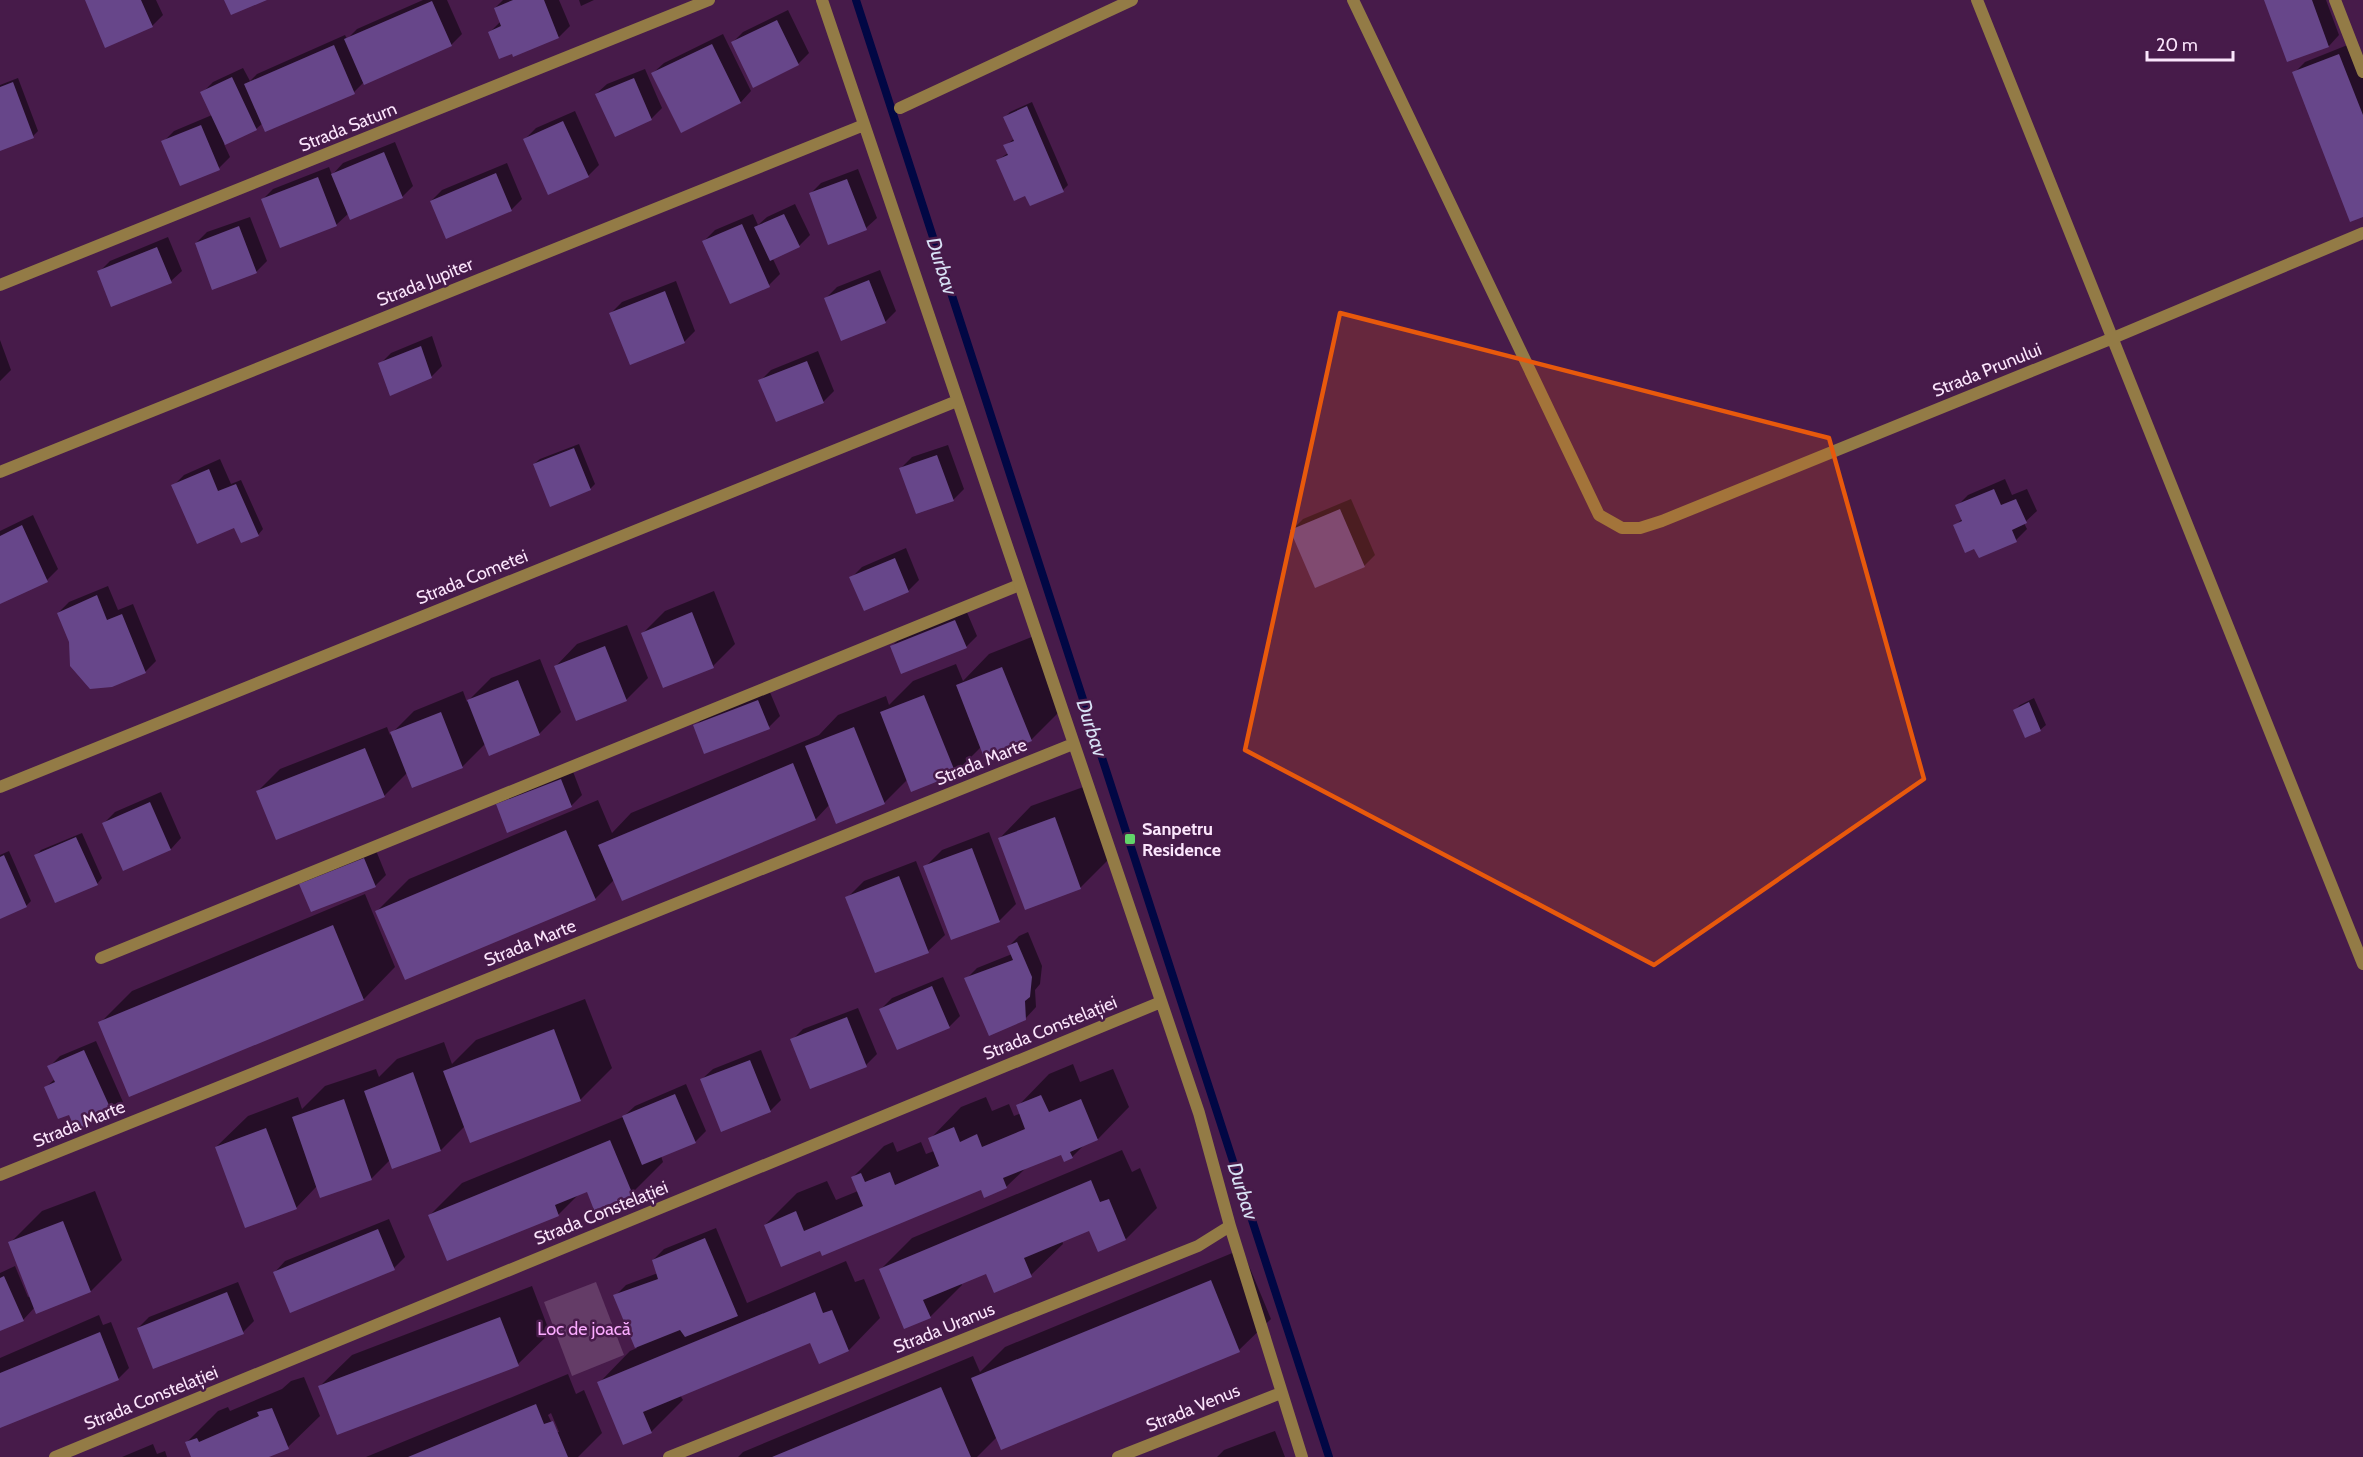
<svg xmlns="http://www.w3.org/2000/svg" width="2363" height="1457" viewBox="0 0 2363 1457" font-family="Cabin,sans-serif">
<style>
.green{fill:#643c67}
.shadow{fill:#0007;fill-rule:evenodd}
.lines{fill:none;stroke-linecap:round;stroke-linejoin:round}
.stream{stroke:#010744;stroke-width:8}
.building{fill:#67468a}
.service{stroke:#937b46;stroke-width:12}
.minor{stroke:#937b46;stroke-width:12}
.marked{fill:#e8590c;fill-opacity:0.2;stroke:#e8590c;stroke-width:4.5;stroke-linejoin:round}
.poi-dot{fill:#61d469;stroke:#471b4a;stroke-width:2}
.labels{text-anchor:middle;stroke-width:5;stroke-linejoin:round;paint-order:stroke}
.street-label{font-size:18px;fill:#fbe5fc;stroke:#471b4a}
.poi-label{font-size:18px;font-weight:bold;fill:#fbe5fc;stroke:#471b4a;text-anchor:start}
.park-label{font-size:18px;fill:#faabfe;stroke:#471b4a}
.water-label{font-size:20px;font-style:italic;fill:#d8e1f4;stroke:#471b4a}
</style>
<rect width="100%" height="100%" fill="#471b4a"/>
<path class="green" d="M596 1282 624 1355 572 1376 544 1302Z"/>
<path class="shadow" d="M86 0H156L163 15 152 26Z
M423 0H447L462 34 451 45 363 83 354 92 263 123 256 129 224 144 230 157 219 168 181 184 163 142 174 131 212 115 202 93 213 82 243 68 250 81 257 74 345 35 347 39 357 29Z
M503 0H559L570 26 559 37 490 32 501 21 495 8Z
M579 0H594L581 6Z
M2265 0H2326L2339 35 2329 46 2288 60Z
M788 10 809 53 798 64 733 42 743 32Z
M723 34 751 91 741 102 682 131 653 73 664 63Z
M2350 44 2363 77V215L2294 73 2305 62Z
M645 69 662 108 651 119 596 94 607 84Z
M18 78 38 131 33 136 0 149V85Z
M1032 102 1068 185 1063 190 1031 204 1026 194 998 160 1008 153 1005 146 1015 138 1005 117 1010 112Z
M575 111 599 165 588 176 525 139 536 128Z
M395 142 413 186 402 197 349 213 336 225 262 200 273 189 329 167 332 175 343 163Z
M507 163 522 199 511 210 431 201 442 190Z
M858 169 877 218 866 228 810 194 821 183Z
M795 204 810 235 799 246 773 259 780 274 769 285 704 241 715 230 753 214 758 225 767 217Z
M250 217 267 261 256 272 196 243 207 232Z
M168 237 182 271 171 281 99 272 110 261Z
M880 270 896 311 885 322 826 298 837 287Z
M676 281 695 331 684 342 611 313 622 302Z
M432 336 442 366 431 377 380 364 391 353Z
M0 340 11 370 0 381Z
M818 351 834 391 823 402 760 381 771 370Z
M579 444 595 484 590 489 534 464 540 459Z
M948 445 964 489 953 500 901 468 912 457Z
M220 459 231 484 241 480 263 529 258 535 173 486 184 475Z
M2005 479 2012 495 2027 489 2037 511 2024 523 2027 529 2016 540 1975 547 1955 526 1963 518 1957 506 1968 495Z
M1351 499 1375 555 1364 566 1292 530 1303 519Z
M33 515 58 569 47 580 0 602V531Z
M906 548 919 580 908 591 851 578 862 567Z
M108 586 118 610 133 604 156 661 145 672 71 642 58 613 69 602Z
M714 591 735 644 713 666 664 686 643 633 665 611Z
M966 610 977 636 966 647 892 646 903 635Z
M627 625 648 678 626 700 556 666 577 644Z
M1034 636 1063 708 1031 740 982 746 955 773 908 779 884 803 830 804 816 819 622 900 614 880 595 899 377 911 409 879 598 800 612 833 631 813 819 735 838 715 886 696 889 705 913 681 956 664 963 681 989 654Z
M540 659 561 712 539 734 486 743 462 767 408 772 384 796 258 791 280 769 387 727 390 735 414 711 463 691 467 702 491 678Z
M769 690 780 716 769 727 695 726 706 715Z
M2034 698 2046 725 2040 730 2015 710 2020 705Z
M572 769 582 795 571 806 497 804 508 794Z
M1086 786 1112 856 1080 888 1000 838 1031 806Z
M161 792 181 838 171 849 104 823 115 812Z
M989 832 1016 904 999 921 925 867 942 850Z
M82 833 102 878 97 884 36 855 41 850Z
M375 848 386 875 375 886 301 884 312 873Z
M9 851 31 901 26 906 0 917V855Z
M916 861 945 935 928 951 847 898 864 881Z
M365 894 395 967 364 999 130 1095 100 1023 132 991Z
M1028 932 1042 966 1040 984 1035 990 1036 1007 1025 1019 966 979 977 968 1012 954 1008 947 1019 936Z
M943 977 960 1016 949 1027 881 1009 892 998Z
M585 999 612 1068 580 1100 465 1126 441 1150 390 1160 371 1179 317 1186 296 1208 216 1147 248 1116 298 1097 302 1109 325 1086 376 1069 379 1077 397 1059 444 1042 452 1064 476 1040Z
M858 1008 877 1054 866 1065 792 1040 803 1029Z
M96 1041 123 1102 112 1113H70L46 1087 55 1079 49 1067 60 1056Z
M761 1050 781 1100 770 1111 702 1079 713 1069Z
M1073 1064 1080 1082 1113 1069 1129 1107 1098 1139 1084 1145 1072 1157 1061 1153 1027 1167 1006 1187 981 1188 821 1249 765 1225 797 1193 827 1181 836 1200 858 1191 853 1177 884 1146 893 1142 897 1152 921 1142 926 1154 934 1151 930 1139 961 1107 986 1097 992 1111 1009 1104 1014 1116 1021 1113 1018 1106 1049 1074Z
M686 1084 706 1131 695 1142 661 1156 663 1162 632 1193 587 1190 580 1193 559 1214 448 1259 430 1215 462 1183 623 1117 635 1106Z
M1122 1150 1132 1172 1140 1168 1157 1208 1126 1239 1089 1229 1062 1241 1063 1244 1031 1275 986 1272 961 1283 962 1285 930 1317 881 1269 912 1238Z
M95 1191 122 1260 91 1291 35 1307 23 1320 0 1330V1273L15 1266 28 1297 31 1296 10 1243 42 1211Z
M389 1219 405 1257 394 1268 275 1272 285 1261Z
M716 1228 747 1303 846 1261 855 1282 864 1279 880 1318 849 1350 819 1362 810 1341 680 1395 683 1400 651 1432 599 1383 630 1351 637 1348 615 1296 626 1285 658 1273 653 1260 664 1249Z
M1242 1249 1271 1319 1239 1350 997 1437 977 1457H738L743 1452 973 1356 980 1372 1005 1347Z
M238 1282 254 1321 243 1332 138 1328 149 1317Z
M532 1286 550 1333 518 1364 320 1386 352 1355Z
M99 1315 103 1325 111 1322 129 1368 118 1379 0 1427V1358Z
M568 1374 576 1394 584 1390 602 1433 578 1457H366ZM551 1413 559 1432H556L548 1415Z
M304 1377 320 1416 288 1447 265 1457H192L187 1442 218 1411 228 1407 230 1411 282 1389 291 1381Z
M1275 1431 1285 1457H1217L1224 1450Z
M153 1444 157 1454 165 1451 167 1457H122Z"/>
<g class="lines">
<path class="stream" d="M856 0 1329 1457"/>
</g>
<path class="building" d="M85 0H141L153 27 105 48Z
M224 0H267L231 15Z
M513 0H544L559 38 513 57 512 54 499 59 488 32 501 26 494 8Z
M2264 0H2312L2329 47 2287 62Z
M432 1 452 46 364 85 344 39Z
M777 20 799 65 753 88 731 42Z
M712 44 741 103 681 133 651 73Z
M334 45 355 94 265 132 244 84Z
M2339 54 2363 115V217L2350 222 2292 72Z
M232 77 257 130 225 145 200 92Z
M634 78 652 120 615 137 595 94Z
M13 82 34 138 0 151V87Z
M1027 106 1064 192 1030 206 1025 196 1014 201 996 160 1008 155 1003 145 1014 141 1003 117Z
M563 121 589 177 548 195 523 139Z
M201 125 220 170 180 186 161 141Z
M384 152 403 198 350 220 331 174Z
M496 173 512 211 446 239 430 201Z
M318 177 337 226 280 248 261 199Z
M847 179 867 230 828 245 809 193Z
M784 214 800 247 770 261 754 227Z
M742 224 770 287 730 304 702 241Z
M239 226 257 273 212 290 195 243Z
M157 247 172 283 111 307 97 271Z
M869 280 886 323 841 341 824 298Z
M665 291 685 343 630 365 609 313Z
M421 346 432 378 390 396 378 363Z
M807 361 824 403 776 422 758 380Z
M574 448 591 490 550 507 533 464Z
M937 455 954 501 916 514 899 468Z
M209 469 218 491 236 484 259 536 241 543 234 528 197 544 171 485Z
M1994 489 2001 505 2016 499 2027 523 2012 530 2017 542 1979 558 1974 549 1965 553 1953 525 1962 521 1955 505Z
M1340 509 1365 567 1315 588 1290 530Z
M22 525 48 582 0 604V536Z
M895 558 909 592 864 611 849 577Z
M97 595 107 620 122 614 146 673 112 687 90 689 70 666 69 642 57 613Z
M692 612 714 668 663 688 641 633Z
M955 620 967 648 901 674 890 646Z
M605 646 627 701 576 721 554 666Z
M1002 667 1032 741 985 760 956 685Z
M518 680 540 735 489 756 467 700Z
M924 695 956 774 911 792 880 712Z
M758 700 770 729 704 754 693 725Z
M2029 702 2041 731 2025 738 2013 710Z
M441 712 463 768 412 788 390 732Z
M854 727 885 804 836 824 805 746Z
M365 748 385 797 276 840 256 791Z
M793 763 816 820 622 901 598 845Z
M561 779 572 807 507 833 496 804Z
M150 802 171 850 123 871 102 823Z
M1055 817 1081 889 1025 910 998 838Z
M566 830 596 900 405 980 375 911Z
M76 837 98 885 55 903 34 855Z
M972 848 1000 922 951 940 923 866Z
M4 855 27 907 0 919V857Z
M364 858 376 887 311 912 299 884Z
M899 876 929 953 875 973 845 897Z
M333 925 364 1000 129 1097 98 1022Z
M1017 942 1032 977 1030 997 1025 1001 1026 1020 989 1036 964 978 1013 960 1007 946Z
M932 986 950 1028 897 1050 879 1009Z
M847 1017 867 1067 810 1089 790 1039Z
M554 1029 581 1101 470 1143 443 1071Z
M84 1050 113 1114 76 1131 69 1115 58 1119 44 1087 55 1082 47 1066Z
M750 1060 771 1112 721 1132 700 1079Z
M413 1072 441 1151 392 1169 364 1091Z
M675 1094 696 1143 642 1165 622 1116Z
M1041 1095 1049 1112 1081 1099 1098 1140 1070 1152 1073 1158 1064 1162 1061 1155 1003 1178 1007 1188 984 1198 981 1190 822 1256 820 1251 781 1267 764 1225 796 1211 804 1231 863 1206 851 1177 861 1173 865 1182 890 1172 895 1185 939 1166 928 1138 954 1127 960 1142 977 1134 982 1147 1025 1129 1016 1105Z
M344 1099 372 1180 320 1198 292 1117Z
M266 1128 297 1209 245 1228 215 1147Z
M610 1140 633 1195 594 1210 587 1192 555 1205 559 1216 447 1261 428 1215Z
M1091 1180 1100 1202 1109 1199 1126 1240 1098 1252 1089 1231 1024 1258 1032 1277 994 1293 986 1274 923 1300 931 1318 904 1329 879 1269Z
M63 1221 91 1292 36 1314 8 1242Z
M378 1229 395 1270 290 1313 273 1272Z
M705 1238 738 1316 685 1337 680 1330 635 1348 613 1295 658 1279 652 1260Z
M4 1276 24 1321 0 1331V1278Z
M1211 1280 1240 1352 1001 1450 971 1378Z
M227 1292 244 1334 153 1369 137 1328Z
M815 1292 823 1313 832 1310 849 1351 819 1364 810 1343 643 1412 652 1433 623 1445 597 1382Z
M500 1317 519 1366 337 1435 318 1386Z
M100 1332 119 1380 0 1428V1373Z
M941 1387 971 1457H772Z
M536 1404 544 1424 553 1421 568 1457H408Z
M272 1408 289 1449 269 1457H191L185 1442 197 1438 199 1442 259 1416 257 1412Z"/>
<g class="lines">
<path class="service" d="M101 958 1019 585"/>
<path class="minor" d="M822 0 1199 1113 1230 1226 1302 1457
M1353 0 1599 515 1622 528H1640L1662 521 2113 338 2363 233
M1977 0 2363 964
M2335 0 2363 72
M900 108 1132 0
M0 285 709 0
M0 472 864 125
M0 787 957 401
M0 1175 1073 744
M55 1457 1161 1002
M669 1457 1198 1246 1230 1226
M1118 1457 1281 1393"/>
</g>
<path class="marked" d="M1340 313 1829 438 1924 779 1654 965 1245 750Z"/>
<rect class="poi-dot" x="1124" y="833" width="12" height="12" rx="3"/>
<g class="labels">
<g class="street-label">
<text transform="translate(348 127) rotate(-22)" y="6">Strada Saturn</text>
<text transform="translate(425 282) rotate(-22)" y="6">Strada Jupiter</text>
<text transform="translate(1987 370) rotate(-22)" y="6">Strada Prunului</text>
<text transform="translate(472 577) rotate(-22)" y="6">Strada Cometei</text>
<text transform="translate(981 762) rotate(-22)" y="6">Strada Marte</text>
<text transform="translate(530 943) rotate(-22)" y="6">Strada Marte</text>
<text transform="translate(1050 1028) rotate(-22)" y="6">Strada Constelației</text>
<text transform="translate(79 1124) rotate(-22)" y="6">Strada Marte</text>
<text transform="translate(601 1213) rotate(-22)" y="6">Strada Constelației</text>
<text transform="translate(944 1328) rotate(-22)" y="6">Strada Uranus</text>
<text transform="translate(151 1398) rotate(-22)" y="6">Strada Constelației</text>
<text transform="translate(1193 1408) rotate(-22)" y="6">Strada Venus</text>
</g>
<g class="poi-label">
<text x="1142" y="835">Sanpetru<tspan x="1142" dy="21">Residence</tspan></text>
</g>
<g class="park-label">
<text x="584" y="1335">Loc de joacă</text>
</g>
<g class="water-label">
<text transform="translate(942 266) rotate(72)" y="7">Durbav</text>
<text transform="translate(1092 728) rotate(72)" y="7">Durbav</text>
<text transform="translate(1243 1191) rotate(72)" y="7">Durbav</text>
</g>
</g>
<path d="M2147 51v9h86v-9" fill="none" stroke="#fbe5fc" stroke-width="3"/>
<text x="2156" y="51" font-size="18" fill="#fbe5fc" stroke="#471b4a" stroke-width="4.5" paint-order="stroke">20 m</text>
</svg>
